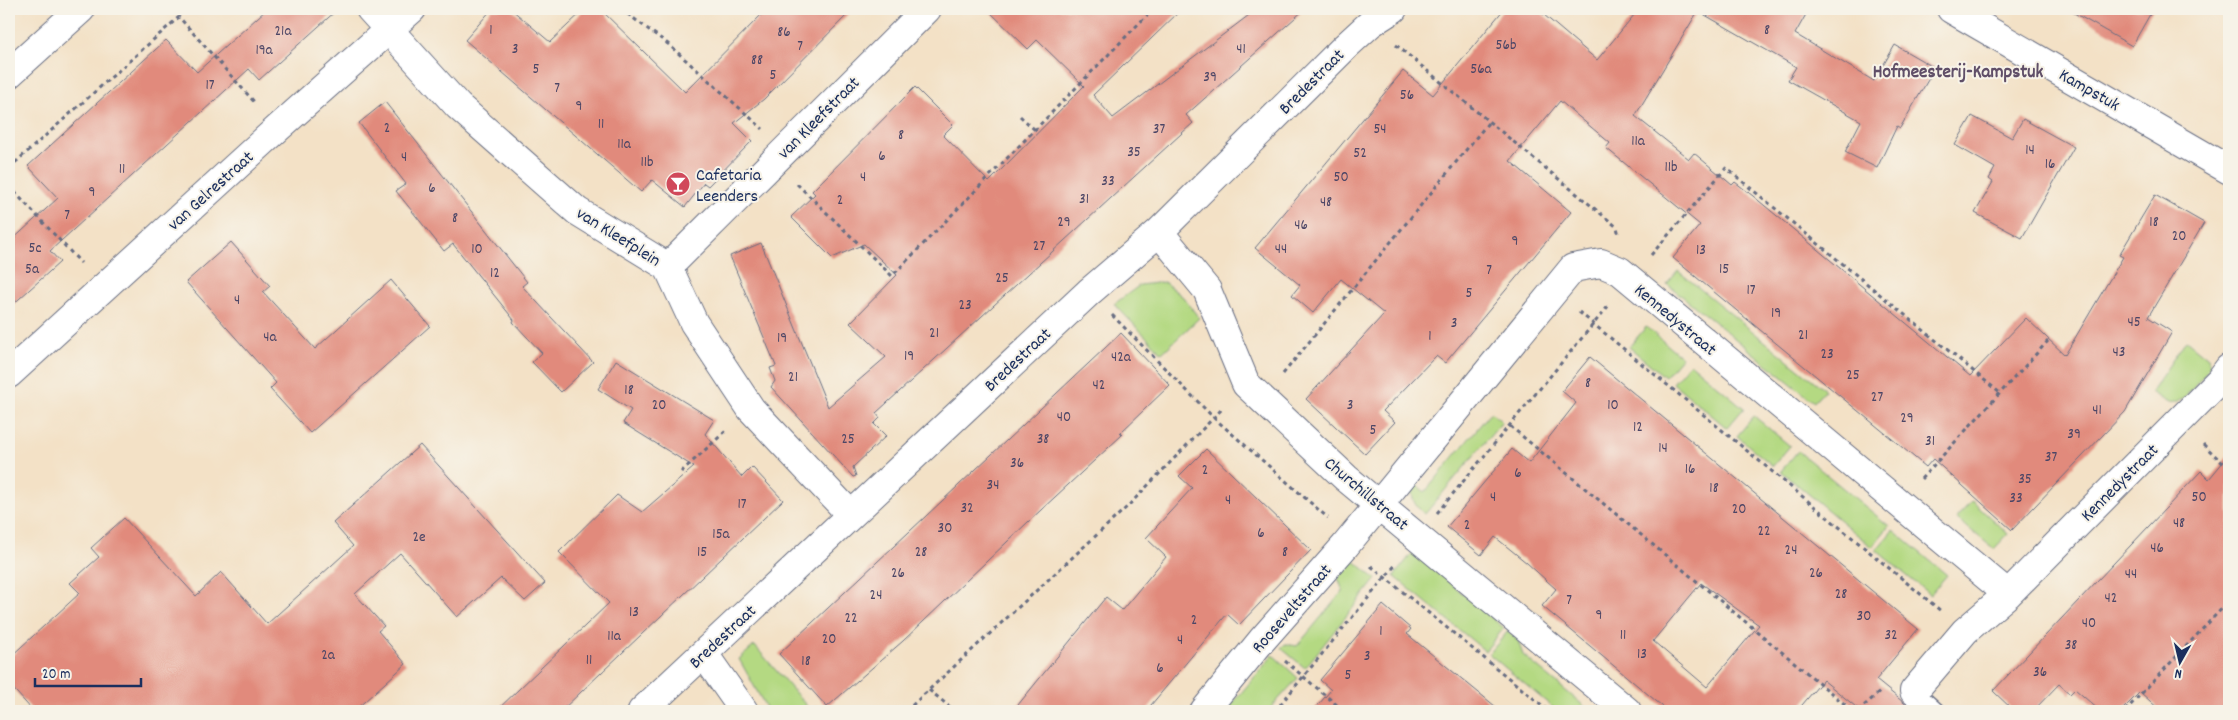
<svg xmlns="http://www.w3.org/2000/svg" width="2238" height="720" viewBox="0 0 2238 720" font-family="Dekko,sans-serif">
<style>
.green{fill:#b4d982;stroke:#688470}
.building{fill:#e18a7c;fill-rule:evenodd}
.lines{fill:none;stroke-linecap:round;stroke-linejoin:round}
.lane-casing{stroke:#676d82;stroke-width:19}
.street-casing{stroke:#676d82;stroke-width:30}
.path{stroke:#676d82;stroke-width:3;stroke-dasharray:4 4;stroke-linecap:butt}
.lane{stroke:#fff;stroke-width:16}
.street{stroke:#fff;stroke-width:28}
.labels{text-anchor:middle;stroke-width:4;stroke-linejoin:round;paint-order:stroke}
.number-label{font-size:15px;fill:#4c4666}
.street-label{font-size:18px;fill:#1b2f5e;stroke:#f7f3e8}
.poi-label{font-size:18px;fill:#1b2f5e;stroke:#f7f3e8;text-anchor:start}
.neighbourhood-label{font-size:19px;font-weight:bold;fill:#604f68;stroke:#f7f3e8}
</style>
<rect width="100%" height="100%" fill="#f7f3e8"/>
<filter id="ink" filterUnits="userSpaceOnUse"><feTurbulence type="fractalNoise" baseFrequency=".02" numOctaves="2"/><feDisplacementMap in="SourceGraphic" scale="10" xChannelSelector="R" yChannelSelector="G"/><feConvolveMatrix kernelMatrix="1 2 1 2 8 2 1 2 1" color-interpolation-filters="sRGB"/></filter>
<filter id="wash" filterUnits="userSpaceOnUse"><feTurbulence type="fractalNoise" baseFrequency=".0096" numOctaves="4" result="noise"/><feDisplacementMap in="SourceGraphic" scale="20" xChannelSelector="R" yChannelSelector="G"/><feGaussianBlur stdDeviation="1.12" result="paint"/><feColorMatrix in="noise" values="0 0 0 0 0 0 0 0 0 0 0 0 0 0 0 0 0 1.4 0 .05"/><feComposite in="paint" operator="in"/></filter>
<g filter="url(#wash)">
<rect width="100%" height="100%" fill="#f3e1c6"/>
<path class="green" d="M1678 271 1825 390 1814 402 1667 284Z
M1164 282 1183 297 1199 318 1162 353 1114 304 1140 285Z
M1646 327 1682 357 1665 377 1629 347Z
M2186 340 2208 358 2211 365C2204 374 2182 408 2168 403 2162 400 2156 395 2151 392Z
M1690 363 1744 408 1727 428 1673 383Z
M1491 412 1502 422 1425 514C1413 505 1410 496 1413 482L1425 492Z
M1754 416 1790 446 1773 466 1737 436Z
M1798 451 1889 526 1872 547 1781 471Z
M1972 501 2008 534 1994 549 1956 518Z
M1893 530 1947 575 1930 595 1876 550Z
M1413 552 1504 628 1485 651 1394 576Z
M1353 560 1376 579 1305 668 1281 648 1285 644 1297 646 1343 591 1338 578Z
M1508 631 1517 638 1523 655 1590 711H1557L1489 654Z
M754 646H755L811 711H768L739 659Z
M1273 655 1298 678 1268 711H1226Z"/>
<g id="blocks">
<path class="building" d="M267 9H338L259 80 249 69 50 251 60 262 9 308V243L58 198 28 166 166 40 197 72Z
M492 9H511L550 42 585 9H600L685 92 767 9H853L764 99 734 123 752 141 708 186 704 183 685 207 652 180 641 192 465 40Z
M987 9H1182L1093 95 1113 118 1257 9H1305L1186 115 1193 123 876 413 880 418 874 424 886 436 853 467 856 476 853 477 771 387 775 381 770 368 776 366 730 256 761 243 828 407 886 357 850 323 897 275 864 244 832 258 791 217 815 194 812 191 915 87 953 125 943 135 989 182 1084 86 1037 40 1028 49Z
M1504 9H1537L1597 60 1639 9H1809L1795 34 1874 81 1895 45 1935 68 1900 128 1897 126 1877 168 1845 152 1861 121 1788 80 1796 67 1698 11 1635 116 1689 159 1694 153 1732 185 1735 182 1753 196 1970 376 2026 318 2065 355 2123 257 2119 255 2155 195 2204 223 2148 317 2172 332 2125 412 2012 530 1933 459 1926 467 1673 258 1700 225 1606 148 1610 143 1560 101 1510 161 1571 212 1445 363 1436 356 1383 411 1395 422 1365 454 1306 399 1384 314 1341 279 1313 313 1292 295 1300 285 1255 248 1403 71 1433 95Z
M2067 9H2153L2132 46Z
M385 102 527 282 522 286 593 362 561 392 532 362 542 353 513 322 514 320 453 244 444 251 396 191 406 184 359 123Z
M1972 116 2012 138 2023 119 2074 147 2022 238 1975 213 1993 182 1989 179 1995 168 1955 145Z
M231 242 270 286 263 292 315 349 391 280 430 326 310 433 270 389 276 383 186 282Z
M1121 333 1170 385 1120 433 1122 435 1028 522 903 641 827 707 779 654Z
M1590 357 1918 629 1876 680 1914 711H1861L1823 680 1797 711H1668L1542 606 1556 589 1527 563 1495 537 1481 555 1447 527 1512 449 1529 463 1576 403 1562 391ZM1701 583 1759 625 1707 687 1653 641Z
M616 360 714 420 705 434 742 477 752 467 783 500 561 711H496L609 603 559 552 617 495 642 512 694 467 623 423 631 410 598 389Z
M420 445 545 583 525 601 501 578 457 617 400 553 355 594 384 626 378 631 406 664 354 711H33L9 684V658L80 593 70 583 99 557 91 548 124 518 196 596 221 572 267 624 353 546 333 523Z
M1206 449 1311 550 1239 625 1227 614 1146 711H1013L1106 597 1122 610 1166 557 1146 538 1192 488 1179 476Z
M2229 455V711H2161L2140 692 2121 711H2100L2075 689 2070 694 2059 684 2033 711H2014L1993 691 2201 471 2209 479Z
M1383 605 1411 629 1407 634 1501 711H1313L1331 690 1320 680Z"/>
</g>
</g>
<g filter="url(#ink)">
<use href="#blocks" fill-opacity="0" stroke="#676d82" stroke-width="1"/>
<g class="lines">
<defs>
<path id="lane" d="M1914 691 1936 711"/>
<path id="street" d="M370 9 458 106 577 211 668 267 694 323 751 409 851 515
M1951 9 2229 170
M9 74 81 9
M1159 232 1207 290 1246 384 1346 478 1627 711
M668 267 927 9
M9 374 277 129 412 9
M704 654 744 711
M1914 691 1965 631 2008 594 2220 380 2229 368
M642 711 1089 292 1159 232 1346 46 1371 23 1393 9
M1204 711 1262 640 1345 546 1573 268 1601 263 1620 271 2008 594"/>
</defs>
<use href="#lane" class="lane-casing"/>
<use href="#street" class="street-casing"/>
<path class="path" d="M621 9 668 44 763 129
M1396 45 1617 227 1619 236
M1020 116 1035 130
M9 168 179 17 256 104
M797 184 892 276 1153 9
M9 186 81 263
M1651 255 1726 168 2000 393
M1579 312 1941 611
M1112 315 1214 418 1328 518
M1283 374 1488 123
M1510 426 1848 707 1844 711
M2203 444 2229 469
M681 472 728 429
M1921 479 2048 341
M1437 513 1610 304
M1371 566 1549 711
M1285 661 1344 711
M929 690 955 711
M1848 707 1854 711
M906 711 1127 507 1223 408
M1275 711 1397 563
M1858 711 1882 690
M2125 711 2229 601"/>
<use href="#lane" class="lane"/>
<use href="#street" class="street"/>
</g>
</g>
<defs>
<symbol id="bar-disc" viewBox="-11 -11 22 22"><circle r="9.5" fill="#d1495b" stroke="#f7f3e8"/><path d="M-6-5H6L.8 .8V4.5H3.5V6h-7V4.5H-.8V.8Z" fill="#fff"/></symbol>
</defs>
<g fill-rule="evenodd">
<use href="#bar-disc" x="664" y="170" width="28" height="28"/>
</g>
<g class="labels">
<g class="number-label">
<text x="491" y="34">1</text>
<text x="1767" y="34">8</text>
<text x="283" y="35">21a</text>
<text x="784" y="36">86</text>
<text x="1506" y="49">56b</text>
<text x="800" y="50">7</text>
<text x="515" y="53">3</text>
<text x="1241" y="53">41</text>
<text x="264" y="54">19a</text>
<text x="757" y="64">88</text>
<text x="536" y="73">5</text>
<text x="1481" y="73">56a</text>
<text x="773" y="79">5</text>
<text x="1210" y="81">39</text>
<text x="210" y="89">17</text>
<text x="557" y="92">7</text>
<text x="1407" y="99">56</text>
<text x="579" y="110">9</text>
<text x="601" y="128">11</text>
<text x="387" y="132">2</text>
<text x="1159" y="133">37</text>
<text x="1380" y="133">54</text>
<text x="901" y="139">8</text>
<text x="1638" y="145">11a</text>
<text x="624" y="148">11a</text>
<text x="2030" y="154">14</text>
<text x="1134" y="156">35</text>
<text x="1360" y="157">52</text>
<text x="882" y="160">6</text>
<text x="404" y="161">4</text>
<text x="647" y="166">11b</text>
<text x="2050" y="168">16</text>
<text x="1671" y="171">11b</text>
<text x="122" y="173">11</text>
<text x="863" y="181">4</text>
<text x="1341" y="181">50</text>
<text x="1108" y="185">33</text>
<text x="432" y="192">6</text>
<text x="92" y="196">9</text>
<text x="1084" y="203">31</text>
<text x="840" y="204">2</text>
<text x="1326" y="206">48</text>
<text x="67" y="219">7</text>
<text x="455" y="222">8</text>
<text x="1064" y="226">29</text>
<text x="2154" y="226">18</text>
<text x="1301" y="229">46</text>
<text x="2179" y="240">20</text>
<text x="1515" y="245">9</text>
<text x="1039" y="250">27</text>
<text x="35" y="252">5c</text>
<text x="477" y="253">10</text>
<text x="1281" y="253">44</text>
<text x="1701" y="254">13</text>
<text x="32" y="273">5a</text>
<text x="1724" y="273">15</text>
<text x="1489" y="274">7</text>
<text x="495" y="277">12</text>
<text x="1002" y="282">25</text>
<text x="1751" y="294">17</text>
<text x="1469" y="297">5</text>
<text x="237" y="304">4</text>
<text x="965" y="309">23</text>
<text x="1776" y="317">19</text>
<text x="2134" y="326">45</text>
<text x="1454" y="327">3</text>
<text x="934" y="337">21</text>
<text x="1803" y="339">21</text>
<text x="1430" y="340">1</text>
<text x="270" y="341">4a</text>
<text x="782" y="342">19</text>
<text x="2119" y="356">43</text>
<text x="1827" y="358">23</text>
<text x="909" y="360">19</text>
<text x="1121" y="361">42a</text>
<text x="1853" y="379">25</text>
<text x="793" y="381">21</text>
<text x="1588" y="387">8</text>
<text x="1099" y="389">42</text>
<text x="629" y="394">18</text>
<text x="1877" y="401">27</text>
<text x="659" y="409">20</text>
<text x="1350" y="409">3</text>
<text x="1613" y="409">10</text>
<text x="2097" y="414">41</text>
<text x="1064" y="421">40</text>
<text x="1907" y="422">29</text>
<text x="1638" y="431">12</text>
<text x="1373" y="434">5</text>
<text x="2074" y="438">39</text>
<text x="848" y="443">25</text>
<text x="1043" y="443">38</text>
<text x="1930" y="445">31</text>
<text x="1663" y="452">14</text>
<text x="2051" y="461">37</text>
<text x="1017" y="467">36</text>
<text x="1690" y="473">16</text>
<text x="1205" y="474">2</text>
<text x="1518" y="477">6</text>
<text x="2025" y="483">35</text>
<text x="993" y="489">34</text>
<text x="1714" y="492">18</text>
<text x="1493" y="501">4</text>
<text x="2199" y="501">50</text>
<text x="2016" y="502">33</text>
<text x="1228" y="504">4</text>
<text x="742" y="508">17</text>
<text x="967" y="512">32</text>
<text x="1739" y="513">20</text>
<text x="2179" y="527">48</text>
<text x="1467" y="529">2</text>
<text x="945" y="532">30</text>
<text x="1764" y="535">22</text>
<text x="1261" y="537">6</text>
<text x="721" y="538">15a</text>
<text x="419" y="541">2e</text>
<text x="2157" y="552">46</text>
<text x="1791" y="554">24</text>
<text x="702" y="556">15</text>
<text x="921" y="556">28</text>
<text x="1285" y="556">8</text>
<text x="898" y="577">26</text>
<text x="1816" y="577">26</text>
<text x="2131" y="578">44</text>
<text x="1841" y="598">28</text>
<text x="876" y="599">24</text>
<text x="2111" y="602">42</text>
<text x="1569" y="604">7</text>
<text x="634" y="616">13</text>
<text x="1599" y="619">9</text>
<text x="1864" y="620">30</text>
<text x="851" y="622">22</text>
<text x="1194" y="624">2</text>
<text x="2089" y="627">40</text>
<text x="1381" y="635">1</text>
<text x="1623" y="639">11</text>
<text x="1891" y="639">32</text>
<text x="614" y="640">11a</text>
<text x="829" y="643">20</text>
<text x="1180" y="644">4</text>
<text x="2071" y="649">38</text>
<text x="1642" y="658">13</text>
<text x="328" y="659">2a</text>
<text x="1367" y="660">3</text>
<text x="589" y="664">11</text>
<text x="806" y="665">18</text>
<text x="1160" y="672">6</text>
<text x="2040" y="676">36</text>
<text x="1348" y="679">5</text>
</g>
<g class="street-label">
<text transform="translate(1311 81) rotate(-45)" y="6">Bredestraat</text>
<text transform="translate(2090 89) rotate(30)" y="6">Kampstuk</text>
<text transform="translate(818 117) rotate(-45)" y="6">van Kleefstraat</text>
<text transform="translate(210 190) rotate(-42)" y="6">van Gelrestraat</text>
<text transform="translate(619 236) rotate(32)" y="6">van Kleefplein</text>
<text transform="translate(1676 319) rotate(40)" y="6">Kennedystraat</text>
<text transform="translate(1017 359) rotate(-43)" y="6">Bredestraat</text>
<text transform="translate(2119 482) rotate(-45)" y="6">Kennedystraat</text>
<text transform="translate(1367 493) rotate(40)" y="6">Churchillstraat</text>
<text transform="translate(1291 608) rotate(-49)" y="6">Rooseveltstraat</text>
<text transform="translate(722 636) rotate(-43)" y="6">Bredestraat</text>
</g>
<g class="poi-label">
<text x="696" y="180">Cafetaria<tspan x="696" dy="21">Leenders</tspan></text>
</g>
<g class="neighbourhood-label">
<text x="1958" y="77">Hofmeesterij-Kampstuk</text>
</g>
</g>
<rect width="2238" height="720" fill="none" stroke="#f7f3e8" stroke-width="30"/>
<g transform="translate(2180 662) rotate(188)" stroke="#f7f3e8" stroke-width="4" paint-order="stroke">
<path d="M0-4L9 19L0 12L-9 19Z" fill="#1b2f5e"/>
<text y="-8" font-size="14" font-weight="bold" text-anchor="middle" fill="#1b2f5e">N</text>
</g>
<path d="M35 678v8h106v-8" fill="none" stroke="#1b2f5e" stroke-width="2.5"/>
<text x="42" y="678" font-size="15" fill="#1b2f5e" stroke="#f7f3e8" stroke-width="4" paint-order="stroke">20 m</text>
</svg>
